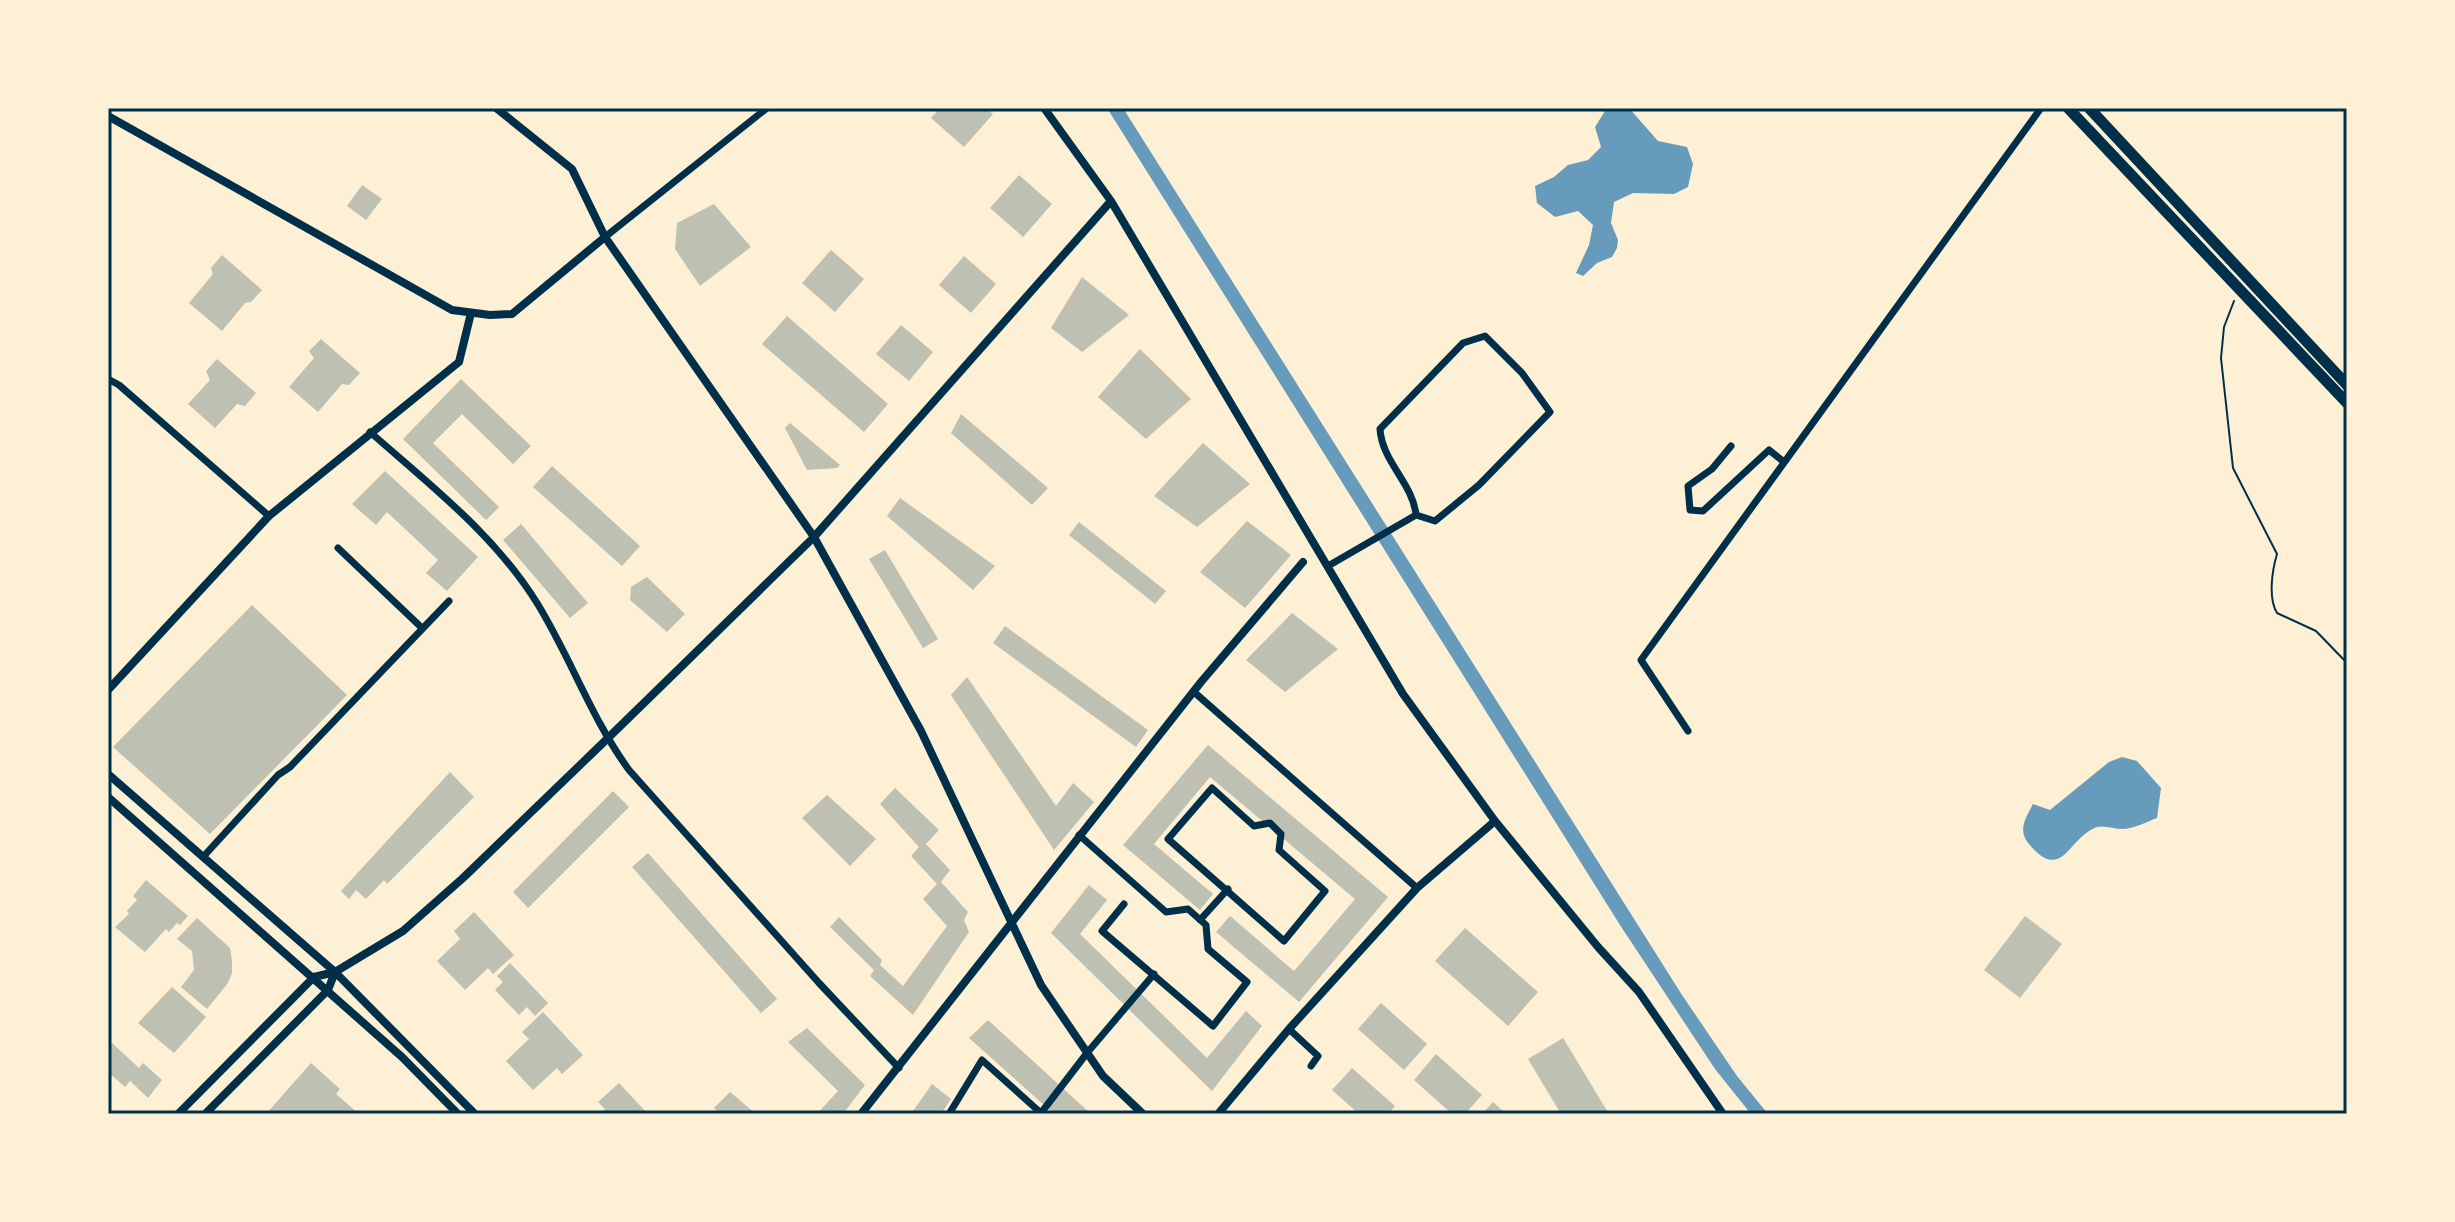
<svg xmlns="http://www.w3.org/2000/svg" width="2455" height="1222" viewBox="0 0 2455 1222" font-family="Raleway,sans-serif">
<style>
.water{fill:#669bbc}
.building{fill:#bec0b2}
.lines{fill:none;stroke-linecap:round;stroke-linejoin:round}
.path{stroke:#003049;stroke-width:2}
.minor{stroke:#003049;stroke-width:7}
.tertiary{stroke:#003049;stroke-width:8}
.primary{stroke:#003049;stroke-width:11}
.neatline{fill:none;stroke:#003049;stroke-width:3}
</style>
<rect width="100%" height="100%" fill="#fdf0d5"/>
<path class="water" d="M1107 108H1123L1682 995 1737 1076 1768 1114H1751L1715 1069 1620 925Z
M1612 108H1629L1658 141 1687 147 1693 164 1688 187 1674 194 1633 193 1614 202 1611 223 1618 240 1617 248 1612 257 1597 263 1583 276 1576 273 1589 245 1593 225 1578 211 1555 217 1537 203 1535 186 1554 177 1568 165 1588 160 1601 147 1595 127 1605 111Z
M2122 757 2137 761 2161 788 2157 818C2146 822 2134 829 2122 829 2114 829 2105 825 2097 827 2068 837 2063 884 2029 844 2017 830 2026 818 2033 804L2050 810 2109 762Z"/>
<path class="building" d="M940 108H986L993 114 964 147 931 118Z
M1019 175 1052 204 1023 237 990 208Z
M362 185 382 199 366 220 347 206Z
M714 204 751 247 700 286 675 249 677 223Z
M831 250 864 279 835 312 802 283Z
M222 255 262 290 251 302 245 303 222 331 189 303 213 274 211 268Z
M964 256 996 284 971 313 939 285Z
M1082 277 1129 315 1082 352 1051 328Z
M787 316 888 404 864 432 762 344Z
M901 325 933 352 909 381 876 354Z
M321 339 360 373 349 385 342 384 318 412 289 387 314 358 309 351Z
M1140 349 1191 399 1146 439 1098 397Z
M217 359 256 393 245 406 237 404 215 428 188 404 210 380 206 371Z
M461 379 531 446 513 464 462 414 433 443 499 507 486 520 403 439Z
M961 414 1048 488 1032 505 951 433Z
M790 423 840 465 837 468 807 470 785 428Z
M1203 443 1250 484 1197 527 1154 496Z
M552 466 640 546 622 566 533 487Z
M385 471 478 557 447 591 426 573 438 560 387 512 376 525 352 504Z
M900 498 995 566 973 590 887 516Z
M1247 521 1291 555 1245 608 1200 572Z
M1079 522 1166 591 1155 604 1069 535Z
M521 524 588 603 570 618 503 540Z
M885 550 938 639 923 648 869 559Z
M647 577 685 614 667 632 630 600 631 587Z
M252 605 347 695 210 834 113 747Z
M1292 613 1338 649 1285 692 1246 660Z
M1005 626 1148 730 1136 747 993 643Z
M967 677 1056 806 1073 783 1094 802 1054 850 951 695Z
M1208 745 1388 897 1299 1002 1216 932 1230 916 1294 971 1355 899 1210 777 1154 844 1213 894 1200 910 1123 845Z
M450 772 474 797 387 884 384 880 366 899 356 890 349 899 341 891Z
M895 788 939 830 926 844 950 870 941 882 968 912 964 920 969 932 913 1015 870 976 874 970 830 927 839 917 882 960 880 965 903 986 947 926 923 899 937 884 911 856 919 847 880 804Z
M613 791 629 807 528 908 513 892Z
M827 795 876 839 850 866 802 818Z
M648 853 777 999 761 1013 632 867Z
M146 880 188 916 180 925 177 923 169 932 166 929 145 952 115 927 129 914 127 911 137 900 133 896Z
M1089 885 1107 900 1080 934 1207 1058 1246 1011 1262 1026 1212 1091 1051 933Z
M474 912 514 955 493 974 488 968 465 990 437 961 460 939 454 931Z
M2025 916 2062 944 2020 998 1984 970Z
M197 918 230 948 232 961V973L228 983 207 1009 181 987 194 970 192 951 177 939Z
M1465 928 1538 992 1508 1026 1435 961Z
M510 963 548 1003 535 1016 527 1007 519 1015 495 990 503 982 497 976Z
M172 987 206 1017 174 1053 138 1023Z
M1381 1003 1427 1044 1404 1070 1358 1029Z
M543 1012 583 1055 562 1074 557 1068 533 1090 506 1061 529 1039 522 1032Z
M988 1020 1091 1114H1054L969 1038Z
M807 1028 865 1085 843 1114H817L838 1091 788 1042Z
M1563 1038 1609 1114H1561L1528 1059Z
M112 1043 139 1068 143 1063 162 1080 148 1098 130 1081 125 1087 108 1072V1044L110 1046Z
M1436 1054 1482 1095 1465 1114H1452L1414 1080Z
M311 1063 340 1089 336 1094 359 1114H266Z
M1352 1068 1395 1106 1388 1114H1359L1332 1090Z
M619 1083 648 1114H600L605 1109 598 1102Z
M932 1084 951 1099 941 1114H911Z
M730 1092 756 1114H721L714 1108Z
M1493 1102 1506 1114H1482Z"/>
<g class="lines">
<path class="path" d="M2234 301 2224 327 2221 358 2233 468 2277 554C2272 571 2268 598 2277 613L2316 631 2347 663"/>
<path class="minor" d="M605 237 767 108
M108 379 119 385 269 516
M370 432C430 485 495 535 537 603 571 658 591 718 629 770L819 983 899 1068
M1731 446 1712 469 1688 486 1690 510 1703 511 1769 450 1784 462
M338 548 422 628
M1328 566 1416 515 1435 521 1479 485 1550 412 1522 373 1485 336 1463 343 1380 429C1382 462 1413 483 1416 515
M1194 692 1417 888
M1688 731 1641 660 2041 108
M1212 788 1254 826 1270 823 1281 834 1279 850 1325 891 1284 941 1168 839Z
M1079 835 1166 912 1188 909 1206 925 1208 949 1247 982 1213 1026 1102 931 1124 904
M203 857 278 775 290 767 449 601
M1200 920 1228 889
M1289 1029 1318 1056 1311 1066
M1041 1113 1087 1053 1154 974
M949 1114 982 1060 1042 1114"/>
<path class="tertiary" d="M496 108 572 169 605 237 814 537 921 731 1041 985 1103 1076 1143 1114
M1044 108 1111 201 1403 694 1495 821 1598 947 1639 992 1723 1114
M108 116 452 310 490 315 512 314 605 237
M108 690 269 516 459 362 471 313
M108 774 335 972 475 1114
M108 797 402 1057 458 1114
M314 977 335 972 403 931 463 878 607 739 814 537 1111 201
M178 1114 314 977
M205 1114 328 990 335 972
M861 1114 1201 682 1303 562
M1218 1114 1289 1029 1417 888 1495 821"/>
<path class="primary" d="M2068 108 2347 403
M2089 108 2347 385"/>
</g>
<rect width="2455" height="1222" fill="none" stroke="#fdf0d5" stroke-width="220"/>
<rect x="110" y="110" width="2235" height="1002" class="neatline"/>
</svg>
